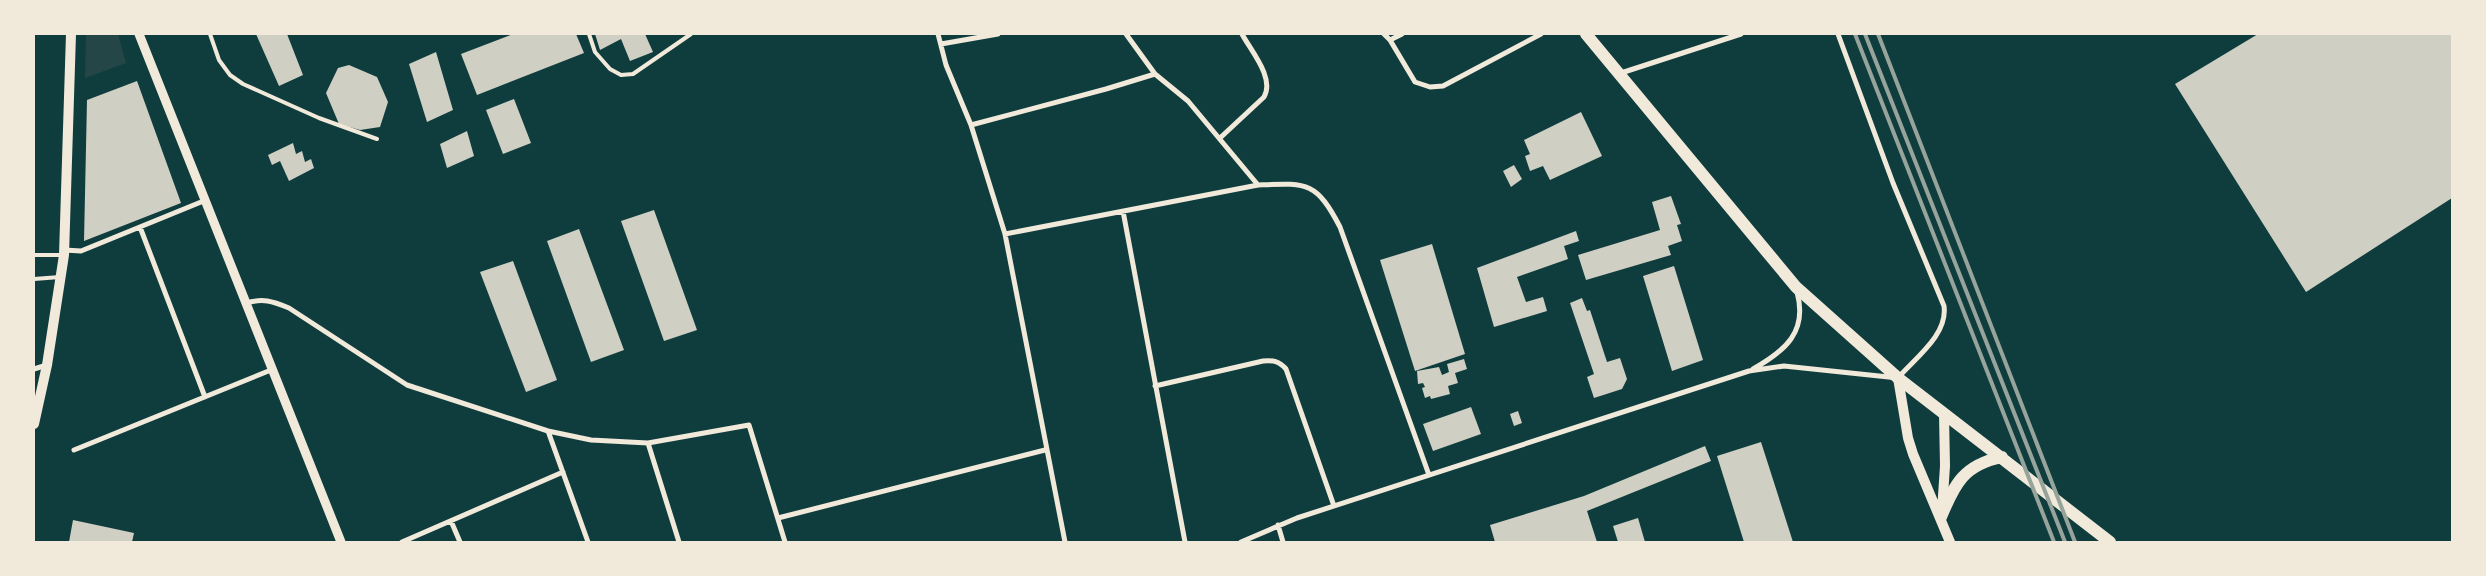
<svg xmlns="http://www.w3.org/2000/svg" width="2486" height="576" viewBox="0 0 2486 576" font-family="'Varela Round',sans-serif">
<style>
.green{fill:#244646}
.building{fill:#cfcfc3}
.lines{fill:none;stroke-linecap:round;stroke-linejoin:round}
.service{stroke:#f1e9da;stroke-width:4}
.minor{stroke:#f1e9da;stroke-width:5}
.tertiary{stroke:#f1e9da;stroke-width:9}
.secondary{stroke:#f1e9da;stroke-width:10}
.primary{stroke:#f1e9da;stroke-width:12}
.rail{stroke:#97a49c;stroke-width:4}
</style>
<rect width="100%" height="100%" fill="#0f3d3e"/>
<path class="green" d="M118 34 126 63 85 78 86 35Z"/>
<path class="building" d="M256 34H287L303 75 279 86Z
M513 34H576L584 53 477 95 461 54Z
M595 34H645L653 52 630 61 621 39 600 50Z
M2258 34H2452V198L2306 292 2175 84Z
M436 52 453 110 427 122 409 64Z
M349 65 377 77 388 102 380 127 360 130 339 124 326 93 338 68Z
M137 81 181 203 84 241 87 100Z
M514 99 531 143 503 154 486 110Z
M1581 112 1602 156 1550 180 1543 166 1530 171 1525 156 1530 154 1524 140Z
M467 131 474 156 447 168 440 144Z
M293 143 296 154 302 151 305 162 311 159 314 168 289 181 280 161 272 165 268 155Z
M1514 165 1522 179 1511 187 1503 171Z
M1671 196 1681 224 1677 225 1682 241 1668 246 1671 255 1586 280 1578 255 1660 230 1652 202Z
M654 210 697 330 664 341 621 221Z
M579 229 624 350 591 362 547 241Z
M1576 231 1579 241 1564 246 1568 259 1517 277 1526 302 1543 297 1547 311 1494 327 1477 268Z
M1432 244 1465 354 1415 371 1380 260Z
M513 261 557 380 526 392 480 272Z
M1674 266 1703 360 1672 371 1643 276Z
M1582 298 1587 311 1590 310 1607 362 1620 358 1627 379 1622 389 1594 398 1587 377 1594 374 1570 303Z
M1464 359 1467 369 1455 373 1458 383 1448 386 1450 394 1431 399 1430 396 1425 398 1422 388 1425 387 1423 383 1418 384 1417 371 1439 367 1442 375 1449 372 1447 364Z
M1471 407 1481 434 1433 451 1423 424Z
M1518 411 1522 423 1514 426 1510 414Z
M1761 442 1793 542H1744L1717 456Z
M1705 446 1711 461 1587 511 1597 542H1495L1490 525 1584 496Z
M1638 518 1645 542H1618L1613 526Z
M73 520 134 533 132 542H69Z"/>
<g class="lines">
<path class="service" d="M210 34 219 60 230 75 243 84 319 118 377 139
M589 34 595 52 610 69 621 75 633 74 691 34
M34 255H64
M34 279 60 277"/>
<path class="minor" d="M938 34 946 65 971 125 1106 89 1155 74
M1126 34 1155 74 1188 101 1258 185
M1384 34 1390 40 1402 34
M1390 40 1415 82 1430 87 1443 86 1541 34
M941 44 998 34
M1621 73 1741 34
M971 125 1005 234 1065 542
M1220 138 1264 97C1275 78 1251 51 1242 34
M1123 211 1185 542
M140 227 205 397
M1005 234 1258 185C1307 183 1316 181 1340 227L1429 475
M64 250 81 251 206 200
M246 303C263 298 272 301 289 308L407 385 548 431 591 440 648 443 749 425 785 542
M34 369 47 365
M1753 369C1785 351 1808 332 1797 292
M1155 386 1263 361C1273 360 1279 361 1286 369L1334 506
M548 431 588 542
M648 443 679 542
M74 450 271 370
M778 518 1045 450
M451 521 460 542
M1278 525 1283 542
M402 542 563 472
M1241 542 1297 518 1749 371 1784 366 1898 378C1915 358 1948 335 1944 306L1893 183 1838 34"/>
<path class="tertiary" d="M139 34 341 542"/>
<path class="secondary" d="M1898 378 1908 438 1913 454 1950 542
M34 424 47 365 64 255 71 34
M1942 511 1945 466 1944 414"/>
<path class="primary" d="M1586 34 1796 287 1898 378 2110 542
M1941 517C1955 483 1964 465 2002 457"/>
<path class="rail" d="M1855 34 2054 542
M1865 34 2065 542
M1878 34 2075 542"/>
</g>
<rect width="2486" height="576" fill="none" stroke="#f1e9da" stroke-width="70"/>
</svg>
